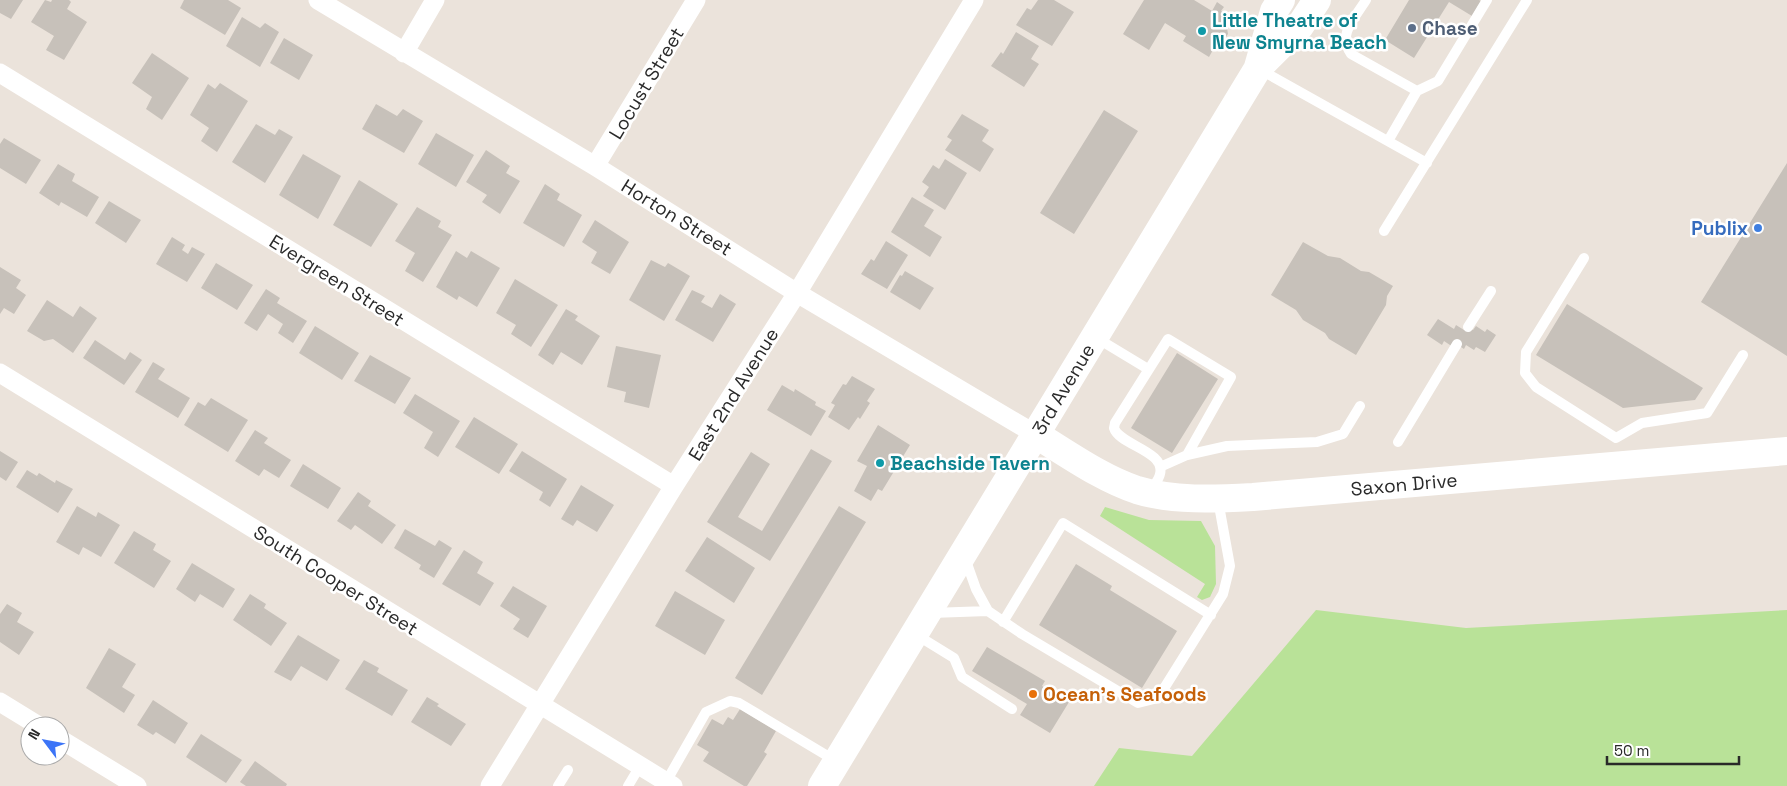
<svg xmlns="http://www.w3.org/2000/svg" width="1787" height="786" viewBox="0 0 1787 786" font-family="'Space Grotesk',sans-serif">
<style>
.green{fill:#b9e298}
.building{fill:#c7c1ba}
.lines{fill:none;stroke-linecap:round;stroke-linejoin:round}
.lane{stroke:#fff;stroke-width:10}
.street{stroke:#fff;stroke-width:19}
.secondary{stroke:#fff;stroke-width:28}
.service-dot{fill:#5c6f8a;stroke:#fff;stroke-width:2}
.culture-dot{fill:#0f9aa8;stroke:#fff;stroke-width:2}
.shop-dot{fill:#3f7fe0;stroke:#fff;stroke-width:2}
.food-dot{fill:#e8710a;stroke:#fff;stroke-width:2}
.labels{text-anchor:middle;stroke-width:5;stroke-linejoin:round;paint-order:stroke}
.culture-label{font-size:19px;font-weight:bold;fill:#0d838f;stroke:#fff;text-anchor:start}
.service-label{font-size:19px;font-weight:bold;fill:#4e5e75;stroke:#fff;text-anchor:start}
.street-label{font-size:19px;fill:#292929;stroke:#fff}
.shop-label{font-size:19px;font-weight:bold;fill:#366cbe;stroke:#fff;text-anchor:end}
.food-label{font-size:19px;font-weight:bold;fill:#c56008;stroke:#fff;text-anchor:start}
</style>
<rect width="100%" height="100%" fill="#ebe3db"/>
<path class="green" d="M1105 507 1149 520 1201 521 1215 546 1216 584 1210 597 1202 600 1197 597 1205 584 1100 516Z
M1316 610 1466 628 1787 610V786H1094L1119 748 1192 756Z"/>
<path class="building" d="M0 0H23L11 19 0 13Z
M45 0 51 2 52 0H69L71 2 67 9 87 22 64 60 46 50 54 36 31 22Z
M184 0H228L241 8 225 35 180 8Z
M1038 0H1054L1074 12 1052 46 1016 25 1027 8 1031 10Z
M1144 0H1194L1212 11 1217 2 1224 7 1221 11 1232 18 1227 28 1228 34 1220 46 1214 48 1209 57 1183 41 1186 36 1165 23 1149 50 1123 34Z
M1409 0H1479L1481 1 1472 16 1449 2 1414 58 1385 40Z
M242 17 260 28 265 23 279 32 260 67 226 46Z
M1016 32 1039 46 1031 59 1039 64 1024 87 991 66 1001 52 1003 54Z
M284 38 313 55 299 80 270 63Z
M152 53 189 78 162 120 146 109 152 97 132 83Z
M220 83 248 101 217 152 201 141 209 128 190 115 208 84 215 89Z
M376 104 397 116 403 109 423 121 404 153 362 129Z
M1104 110 1138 131 1074 234 1040 213Z
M962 114 989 130 982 141 994 149 980 172 945 150 952 140 947 137Z
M256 124 275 135 279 129 293 137 265 183 232 162Z
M436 133 474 155 456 187 418 164Z
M4 138 41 160 26 184 0 168V144Z
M486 150 510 166 506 173 520 181 500 214 482 202 487 195 466 182Z
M303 154 341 176 318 219 279 195Z
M945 159 967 173 945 210 923 196 929 187 922 182 933 165 939 169Z
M1787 163V356L1701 302Z
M58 164 75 174 72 181 99 197 87 217 61 202 59 206 39 193Z
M359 180 398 204 371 247 333 225Z
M545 184 560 194 557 200 582 215 564 247 523 223Z
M912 197 934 210 924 226 942 237 930 257 891 232Z
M109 201 141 220 126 243 95 223Z
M417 207 441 221 438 227 452 235 423 282 405 271 415 253 395 241Z
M595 220 629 242 610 274 591 263 597 252 582 242Z
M172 237 185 245 182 250 188 254 192 247 205 254 187 282 156 264Z
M886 241 908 255 887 289 861 274 871 259 874 261Z
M1303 242 1328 256 1340 258 1361 271 1369 272 1393 286 1387 296 1386 305 1356 355 1329 339 1325 333 1303 320 1296 310 1271 295Z
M456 251 467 258 471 251 500 268 477 307 459 296 457 300 436 287Z
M651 260 665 267 668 263 690 276 664 321 629 300Z
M216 263 253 285 237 310 201 288Z
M0 267 21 280 16 288 26 295 14 314 4 308 0 314Z
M905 271 934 288 920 310 890 292 900 275 902 276Z
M515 279 558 305 531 347 511 334 516 325 496 313Z
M266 289 280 298 277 303 307 321 293 343 278 333 283 324 268 314 257 331 244 323Z
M692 290 705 296 701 302 712 308 720 294 736 304 713 342 675 320Z
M47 300 73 317 80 306 97 318 73 353 53 339 44 341 27 331Z
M1567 304 1703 388 1695 400 1623 408 1536 355Z
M566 309 578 316 575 320 600 336 582 365 561 352 553 365 538 355Z
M1438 319 1454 329 1456 325 1464 330 1467 326 1473 330 1476 326 1485 332 1487 329 1496 335 1485 352 1476 347 1474 350 1466 345 1464 349 1455 343 1453 347 1444 341 1442 345 1427 335Z
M315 326 359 353 342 380 299 353Z
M95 340 125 360 130 352 142 360 124 385 83 358Z
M616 346 661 355 649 408 624 402 626 392 607 387Z
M1177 353 1218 379 1172 453 1131 428Z
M370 355 411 378 395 404 354 381Z
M153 362 165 369 158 379 190 398 178 418 135 392Z
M852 376 875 389 867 401 870 403 860 419 858 417 849 430 828 417 835 405 831 403 843 384 846 385Z
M782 385 794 392 795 389 816 402 815 405 826 411 811 436 767 410Z
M415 394 460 421 438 457 424 448 433 432 403 413Z
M211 398 248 420 228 452 184 425 198 402 205 406Z
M474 417 518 444 499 474 455 447Z
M878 425 910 445 882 491 878 489 871 501 854 491 867 466 857 461Z
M255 430 268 438 264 443 291 460 279 478 264 469 259 476 235 461Z
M811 449 832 461 770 561 707 522 751 452 770 464 738 517 762 531Z
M0 451 18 462 6 481 0 477Z
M522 451 567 479 550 507 539 500 543 492 509 471Z
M303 464 341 488 328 509 290 486Z
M27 470 37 476 39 473 55 483 56 480 73 489 58 513 16 487Z
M581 485 614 505 597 532 577 520 573 526 561 519Z
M358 492 371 501 368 506 396 525 382 544 355 525 351 530 337 521Z
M77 506 96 517 98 512 120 525 101 557 83 547 79 555 56 542Z
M839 506 866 522 762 695 735 678Z
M405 529 435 546 439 540 452 548 434 578 419 569 421 565 394 548Z
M134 531 156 544 153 550 171 561 154 588 114 563Z
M707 537 755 568 734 603 685 571Z
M464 550 483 562 477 573 494 583 480 606 442 584Z
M192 563 235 589 223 608 200 594 195 602 176 589Z
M1076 564 1112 586 1110 590 1177 631 1142 688 1039 625Z
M513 586 547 606 528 638 513 629 520 619 500 606Z
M675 591 725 620 705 655 655 626Z
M250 594 266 604 264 608 287 623 271 646 233 620Z
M7 604 22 613 17 622 34 632 19 655 0 642V614Z
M298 635 340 660 327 681 301 666 291 681 274 672Z
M987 647 1045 681 1042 686 1069 702 1050 733 1020 715 1027 704 972 671Z
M109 648 136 664 122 687 135 695 124 713 86 688Z
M364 660 379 668 377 672 408 690 392 716 345 689Z
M427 697 439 704 437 706 466 724 451 746 411 722Z
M153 700 188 723 175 744 156 732 153 735 137 725Z
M740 709 776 731 764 752 767 754 747 786H744L703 761 709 752 697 745 712 719 723 725 728 717 733 720Z
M201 734 242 760 226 783 186 757Z
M255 761 287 784 286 786H246L240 782Z"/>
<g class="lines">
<path class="lane" d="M1366 0C1355 18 1337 34 1351 54L1417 91 1388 141
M1259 69 1427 163
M1417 91 1438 81 1487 0
M1384 231 1527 0
M1584 258 1526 352 1525 373 1536 387 1616 438 1642 423 1707 413 1743 355
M1468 327 1491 291
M1095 337 1148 369
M1398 442 1457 344
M1160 467 1187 455 1227 446 1317 442 1343 434 1360 406
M1150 492C1153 486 1159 480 1160 474 1166 451 1119 445 1114 428L1115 423 1168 339 1231 377 1187 455
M988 611 1022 634 1138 703 1158 698 1223 594 1230 566 1218 500
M931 613 988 611 976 589 965 558
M1003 622 1063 523 1211 615
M915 634 954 658 962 677 1012 709
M666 782 706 712 730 701 739 703 836 761
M558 786 568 770
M628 786 640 766"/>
<path class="street" d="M318 0 595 166 797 293 1035 434
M404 53 435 0
M0 73 674 486
M595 166 696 0
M0 373 673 786
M0 702 39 726
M60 739 137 786
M490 786 674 486 797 293 974 0"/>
<path class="secondary" d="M1258 67 1274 11 1281 0
M1035 434C1068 454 1101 478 1137 490 1173 501 1215 499 1253 497L1787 451
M822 786 1258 68 1300 26 1317 0"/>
</g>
<circle class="service-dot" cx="1412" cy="28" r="5"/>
<g class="culture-dot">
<circle cx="1202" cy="31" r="5"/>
<circle cx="880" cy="463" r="5"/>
</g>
<circle class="shop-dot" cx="1758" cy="228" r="5"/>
<circle class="food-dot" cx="1033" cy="694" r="5"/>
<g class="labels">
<g class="culture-label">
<text x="1212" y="27">Little Theatre of<tspan x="1212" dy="22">New Smyrna Beach</tspan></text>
<text x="890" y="470">Beachside Tavern</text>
</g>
<g class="service-label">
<text x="1422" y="35">Chase</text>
</g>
<g class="street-label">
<text transform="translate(646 83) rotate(-59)" y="7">Locust Street</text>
<text transform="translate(677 217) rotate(32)" y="7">Horton Street</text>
<text transform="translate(337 280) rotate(32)" y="7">Evergreen Street</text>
<text transform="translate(1063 389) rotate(-59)" y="7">3rd Avenue</text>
<text transform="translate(733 394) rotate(-58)" y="7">East 2nd Avenue</text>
<text transform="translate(1404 484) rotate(-5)" y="7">Saxon Drive</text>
<text transform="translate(336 580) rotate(32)" y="7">South Cooper Street</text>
</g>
<g class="shop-label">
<text x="1748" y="235">Publix</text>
</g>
<g class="food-label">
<text x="1043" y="701">Ocean's Seafoods</text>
</g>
</g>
<g transform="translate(45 741) rotate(302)"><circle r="24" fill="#ffffff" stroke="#a9a9a9"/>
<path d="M0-4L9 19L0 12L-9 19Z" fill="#3c74f7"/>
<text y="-8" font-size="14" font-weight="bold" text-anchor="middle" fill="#292929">N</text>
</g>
<path d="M1607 756v8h132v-8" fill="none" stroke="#292929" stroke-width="2.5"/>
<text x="1614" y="756" font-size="15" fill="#292929" stroke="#ffffff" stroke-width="4" paint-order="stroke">50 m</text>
</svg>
